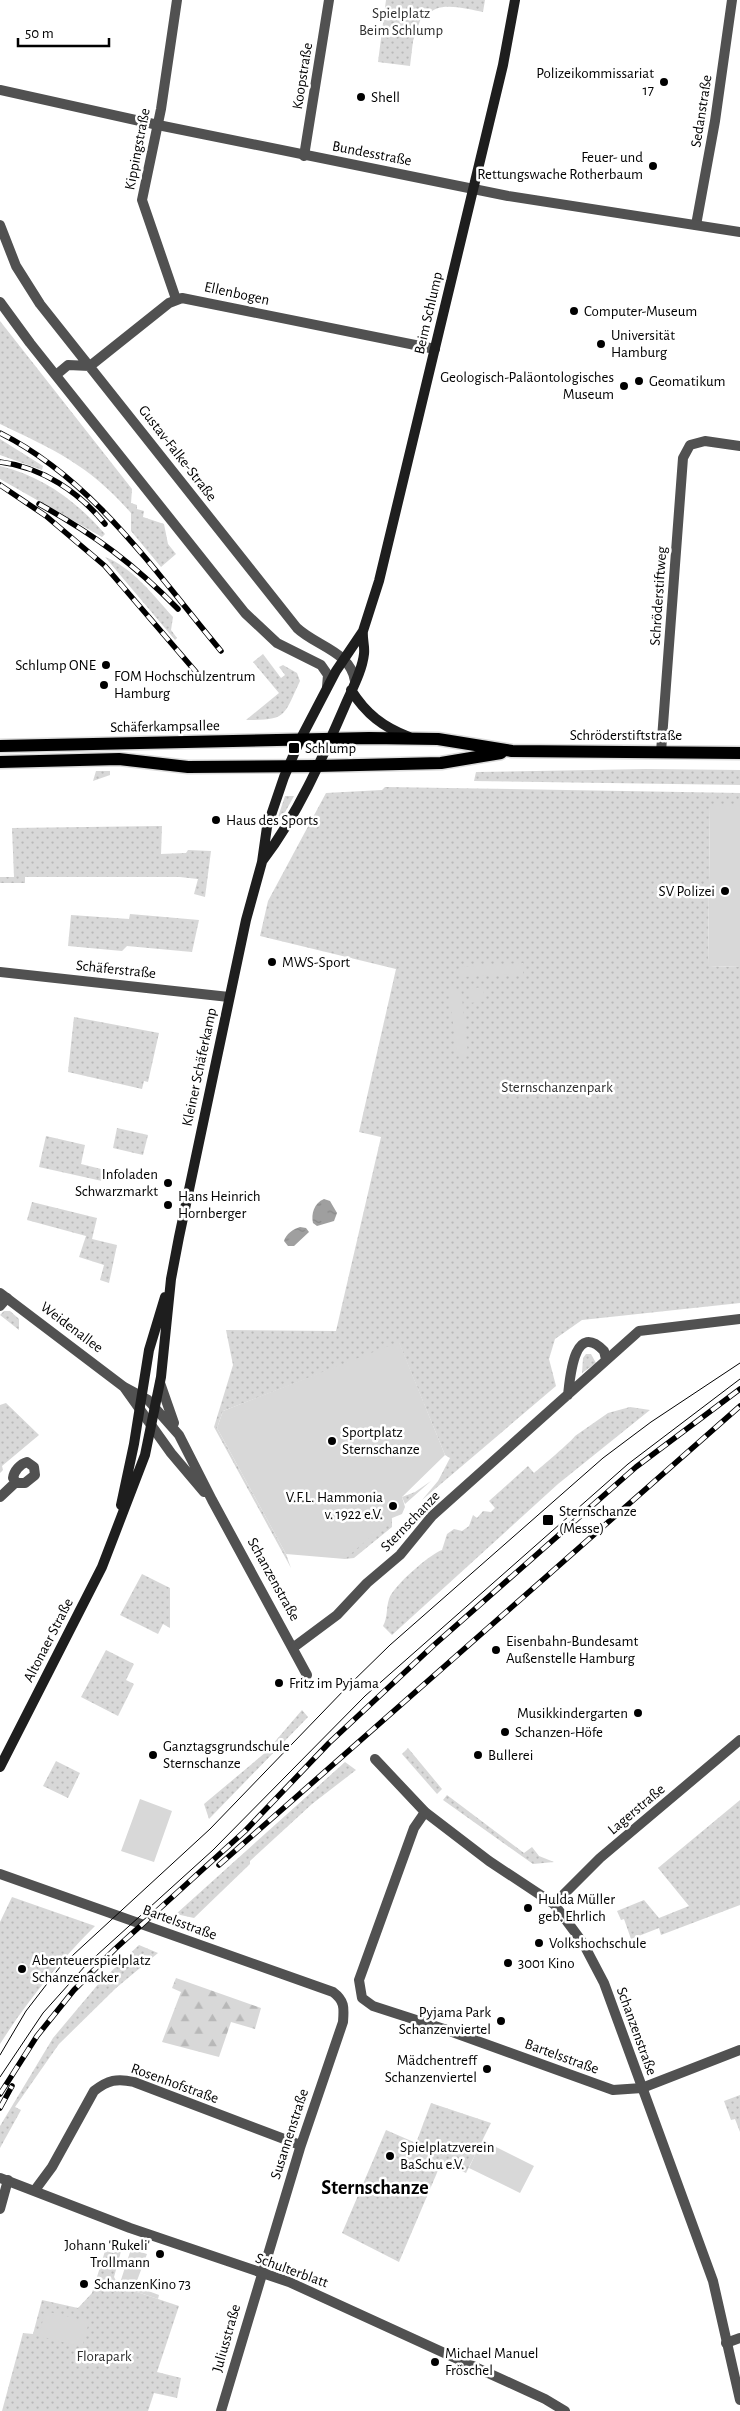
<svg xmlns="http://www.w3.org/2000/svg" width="740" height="2411" viewBox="0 0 740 2411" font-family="'Alegreya Sans',sans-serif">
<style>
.green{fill:url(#green-dots)}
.forest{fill:url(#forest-firs)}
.pitch{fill:#d8d8d8}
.water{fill:url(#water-ripples)}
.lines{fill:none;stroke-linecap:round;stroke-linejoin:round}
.primary-casing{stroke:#dbdbdb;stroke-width:15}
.minor{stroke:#515151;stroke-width:10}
.tertiary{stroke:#515151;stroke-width:10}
.secondary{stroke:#1e1e1e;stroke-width:10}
.primary{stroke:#000;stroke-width:12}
.tram{stroke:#000;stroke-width:1}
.rail-casing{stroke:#000;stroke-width:5.5}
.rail{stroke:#fff;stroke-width:4;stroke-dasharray:11;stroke-linecap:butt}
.poi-dot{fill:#000;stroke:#fff;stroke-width:2}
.labels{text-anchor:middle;stroke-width:5;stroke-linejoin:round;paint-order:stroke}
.park-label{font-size:15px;fill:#2f2f2f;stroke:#fff}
.poi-label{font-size:15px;fill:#000;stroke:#fff;text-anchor:start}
.street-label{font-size:15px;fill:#000;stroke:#fff}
.district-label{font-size:20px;font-weight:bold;fill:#000;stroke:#fff}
</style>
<defs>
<pattern id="green-dots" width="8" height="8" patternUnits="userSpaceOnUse" patternTransform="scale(1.25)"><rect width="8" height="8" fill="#d8d8d8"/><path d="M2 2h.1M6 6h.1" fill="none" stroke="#b8b8b8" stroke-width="1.8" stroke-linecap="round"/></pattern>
<pattern id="forest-firs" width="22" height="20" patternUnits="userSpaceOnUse" patternTransform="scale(1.25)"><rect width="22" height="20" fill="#d8d8d8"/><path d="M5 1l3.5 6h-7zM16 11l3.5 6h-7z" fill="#b8b8b8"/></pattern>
<pattern id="water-ripples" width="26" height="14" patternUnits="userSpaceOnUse" patternTransform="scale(1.25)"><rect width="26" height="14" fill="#9f9f9f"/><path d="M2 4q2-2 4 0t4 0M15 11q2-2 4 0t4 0" fill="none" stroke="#878787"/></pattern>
</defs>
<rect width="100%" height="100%" fill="#fff"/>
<path class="green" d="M386 0H485L483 12C467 9 436 0 428 16L422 15 413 41 410 66 378 62Z
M0 321 132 489 131 503 137 505V509L144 511 143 517 164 524 168 544 176 554 161 567 131 531V513C90 466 55 450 0 424Z
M0 439 43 466 42 470 0 455Z
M0 466C44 477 75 500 105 534L102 537 0 479Z
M105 557C132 567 154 596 173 617L171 630 177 638 175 640Z
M263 654 281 678 285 675 279 667 283 665 297 673 300 681C283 717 287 720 246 720L279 693 253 662Z
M646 769 740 770V785L474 781 476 772Z
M96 771H110V775L93 781Z
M385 787 740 793V806H710L708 966 740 967V1303L582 1320 555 1339 549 1359 556 1386 422 1500 438 1481 450 1458 445 1455 399 1343 223 1411 217 1428 286 1554 291 1568 214 1427 233 1365 226 1330 336 1331 381 1137 359 1132 396 969 260 936 268 901 326 793 382 790Z
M285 796H294L277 827 275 826Z
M162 826 161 854 186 853 188 850 211 851 205 897 194 894 198 879 180 877H25V883H0V877H14L12 828Z
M130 914 199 920 192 952 127 946 122 951 68 946 71 915 129 919Z
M74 1017 159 1033 148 1082 144 1081 142 1089 68 1072Z
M117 1128 148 1135 143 1155 113 1148Z
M46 1136 85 1145 81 1164 105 1170 102 1181 39 1167Z
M32 1202 97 1218 92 1239 117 1245 109 1283 100 1280 104 1265 79 1257 86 1236 27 1220Z
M4 1311H10L19 1319V1330L0 1315Z
M586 1354H591L596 1363 582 1373 583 1358Z
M6 1403 39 1435 2 1466 3 1470 0 1473V1405Z
M630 1407 650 1410 558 1484 392 1635 383 1626C388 1617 386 1608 389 1599 393 1586 430 1554 442 1550L447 1534 454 1529 462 1531 469 1526 473 1515 477 1518 483 1511 491 1512 495 1508 489 1501 528 1466 534 1473C540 1468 573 1440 575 1436L608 1413Z
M431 1481 405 1504 402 1497 415 1492Z
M392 1518V1527L354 1558 345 1559 349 1535Z
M142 1574 170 1588V1628L163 1624 158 1634 120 1615Z
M106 1650 134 1664 126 1680 134 1684 118 1716 81 1697Z
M302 1710 308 1717 209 1819 204 1804 266 1752Z
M408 1748 442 1789 437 1794 402 1754Z
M56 1761 80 1773 68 1798 43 1786Z
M345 1762 356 1770 312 1804 250 1861V1864L194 1918 176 1914Z
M447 1795 524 1853 532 1847 539 1856 554 1862 533 1864 443 1800Z
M740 1800V1905L661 1935 659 1928 631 1939 624 1919 621 1920 617 1911 644 1900 659 1918 689 1906 658 1868Z
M12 1897 95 1926C58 1963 28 2000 0 2044V1922Z
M139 1945 158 1953 116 1988 59 2044 15 2107 21 2110 0 2148V2126L53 2038 100 1982Z
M740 2095V2132L735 2119 731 2120 724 2101Z
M431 2103 491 2123 466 2173 442 2161 399 2262 342 2233 386 2130 416 2143Z
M118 2242 123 2244 114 2277 119 2286 179 2306 157 2372 181 2378 177 2398 154 2393 148 2411H2L23 2333 33 2334 42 2300 78 2308 92 2293 105 2251 114 2253Z"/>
<path class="forest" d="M176 1978 261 2008 255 2029 231 2022 219 2057 162 2042 181 1992 172 1988Z"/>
<path class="pitch" d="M710 806H740V967L708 966Z
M523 963V974L459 977V967Z
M483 987 485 1001 470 1003 468 989Z
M461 989 468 1054 457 1055 449 991Z
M399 1342 445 1455 402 1497 405 1507 402 1514 392 1518 345 1559 286 1554 217 1428 223 1411Z
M140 1799 172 1811 154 1862 121 1851Z
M482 2140 534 2166 520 2193 469 2168Z
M131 2249 147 2254 135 2286 159 2295 158 2299 119 2286Z
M45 2311 89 2322 82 2347 39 2336Z"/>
<path class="water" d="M324 1199 330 1201 337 1213 334 1221 317 1226 313 1223C311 1214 314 1203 324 1199Z
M300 1227 306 1228 309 1232 294 1246H288L284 1241C286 1234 293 1229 300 1227Z"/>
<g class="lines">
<defs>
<path id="primary" d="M0 746 369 738 438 739 512 751 740 753
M0 762 119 759 188 767 318 766 441 763 501 753"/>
</defs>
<use href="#primary" class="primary-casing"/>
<path class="minor" d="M304 156 329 0
M0 225 16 266 40 304 297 628C316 646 351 652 355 681
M696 225 715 121 732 0
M176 299 142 200 161 109 177 0
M0 302 30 343 245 613 277 643 321 665 328 675 327 687
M56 375 68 365 90 366 169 303 182 298 435 349
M661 752 683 458 690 445 705 441 740 446
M0 972 229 997
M0 1306 7 1298
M568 1395C570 1378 574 1320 604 1351L606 1359
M27 1462 34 1467 35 1475 25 1483H17L13 1478C14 1471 20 1464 27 1462Z
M0 1497 16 1482
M294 1647 337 1615 367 1583 400 1555 432 1516 639 1331 740 1319
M425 1812 414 1828 359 1980 362 1998 373 2006 444 2029 613 2090 642 2088 740 2050
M0 1874 333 1992C345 2001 344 2008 343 2022L300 2148 221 2411
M554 1904 600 1858 740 1740
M35 2190 52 2167 94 2091C108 2080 117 2078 134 2082L300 2145
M0 2209 8 2180
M726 2343 740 2338"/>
<path class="tertiary" d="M0 90 158 125 508 196 740 232
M0 1293 124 1387 148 1400 179 1435 212 1500 307 1675
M160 1383 174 1423
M124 1387 171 1453 204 1492
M375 1759 425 1812 489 1861 554 1904 583 1943 604 1983 713 2281 740 2400
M0 2178 130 2228 289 2282 545 2399 565 2411"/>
<path class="secondary" d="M351 690C366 714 383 727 409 737
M263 860C298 814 321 761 344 708 351 691 362 672 364 654 365 646 362 639 363 631
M121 1505 134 1444 149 1350 165 1297
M0 1767 102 1567 145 1455 161 1377 171 1279 179 1237 246 920 262 862 267 827 284 777 300 740 336 671 363 631 379 581 503 65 515 0"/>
<use href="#primary" class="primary"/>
<path class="tram" d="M0 2055 26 2011 60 1967 210 1829 347 1687 390 1645 603 1458 651 1422 740 1363
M0 2077 43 2013 86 1965 213 1850 365 1696 628 1464 740 1379"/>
<defs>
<path id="rail" d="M0 433C94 480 155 572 221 651
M0 462C42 467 79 492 105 524
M0 485 46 516 105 566 196 672
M39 504C95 535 134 564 178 609
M219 1865 740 1406
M0 2094 37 2036 74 1990 115 1949 245 1831 329 1743 434 1645 636 1467 740 1389
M0 2108 12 2086"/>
</defs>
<use href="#rail" class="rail-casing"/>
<use href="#rail" class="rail"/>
</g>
<g class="poi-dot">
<circle cx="664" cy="82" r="5"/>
<circle cx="361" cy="97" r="5"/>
<circle cx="653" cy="166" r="5"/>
<circle cx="574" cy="311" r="5"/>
<circle cx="601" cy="344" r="5"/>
<circle cx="639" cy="381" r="5"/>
<circle cx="624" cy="386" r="5"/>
<circle cx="106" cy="665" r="5"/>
<circle cx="104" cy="685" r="5"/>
<rect x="288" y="742" width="12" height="12" rx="2.5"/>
<circle cx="216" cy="820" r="5"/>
<circle cx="725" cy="891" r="5"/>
<circle cx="272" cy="962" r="5"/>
<circle cx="168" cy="1183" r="5"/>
<circle cx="168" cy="1205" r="5"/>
<circle cx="332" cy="1441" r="5"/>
<circle cx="393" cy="1506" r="5"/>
<rect x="542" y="1514" width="12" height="12" rx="2.5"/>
<circle cx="496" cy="1650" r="5"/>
<circle cx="279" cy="1683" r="5"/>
<circle cx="638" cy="1713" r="5"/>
<circle cx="505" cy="1732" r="5"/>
<circle cx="153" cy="1755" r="5"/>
<circle cx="478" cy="1755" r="5"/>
<circle cx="528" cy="1908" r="5"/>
<circle cx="539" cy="1943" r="5"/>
<circle cx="508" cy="1963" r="5"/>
<circle cx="22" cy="1969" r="5"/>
<circle cx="501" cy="2021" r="5"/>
<circle cx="487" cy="2069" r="5"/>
<circle cx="390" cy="2156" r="5"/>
<circle cx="160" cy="2254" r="5"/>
<circle cx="84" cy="2284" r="5"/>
<circle cx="435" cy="2362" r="5"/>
</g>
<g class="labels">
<g class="park-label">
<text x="401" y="18">Spielplatz<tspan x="401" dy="17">Beim Schlump</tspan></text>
<text x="557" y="1092">Sternschanzenpark</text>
<text x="104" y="2361">Florapark</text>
</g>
<g class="poi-label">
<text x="654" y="78" text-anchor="end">Polizeikommissariat<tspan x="654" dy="17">17</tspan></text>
<text x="371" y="102">Shell</text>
<text x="643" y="162" text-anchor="end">Feuer- und<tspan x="643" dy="17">Rettungswache Rotherbaum</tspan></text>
<text x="584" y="316">Computer-Museum</text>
<text x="611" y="340">Universität<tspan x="611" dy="17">Hamburg</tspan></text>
<text x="614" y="382" text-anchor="end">Geologisch-Paläontologisches<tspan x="614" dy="17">Museum</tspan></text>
<text x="649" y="386">Geomatikum</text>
<text x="96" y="670" text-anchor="end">Schlump ONE</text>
<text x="114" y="681">FOM Hochschulzentrum<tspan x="114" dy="17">Hamburg</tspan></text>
<text x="305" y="753">Schlump</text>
<text x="226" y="825">Haus des Sports</text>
<text x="715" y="896" text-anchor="end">SV Polizei</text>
<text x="282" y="967">MWS-Sport</text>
<text x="158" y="1179" text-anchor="end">Infoladen<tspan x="158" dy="17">Schwarzmarkt</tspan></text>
<text x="178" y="1201">Hans Heinrich<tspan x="178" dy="17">Hornberger</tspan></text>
<text x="342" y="1437">Sportplatz<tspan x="342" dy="17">Sternschanze</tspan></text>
<text x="383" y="1502" text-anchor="end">V.F.L. Hammonia<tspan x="383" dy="17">v. 1922 e.V.</tspan></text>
<text x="559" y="1516">Sternschanze<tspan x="559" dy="17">(Messe)</tspan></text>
<text x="506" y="1646">Eisenbahn-Bundesamt<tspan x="506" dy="17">Außenstelle Hamburg</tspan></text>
<text x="289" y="1688">Fritz im Pyjama</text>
<text x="628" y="1718" text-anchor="end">Musikkindergarten</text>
<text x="515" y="1737">Schanzen-Höfe</text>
<text x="163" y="1751">Ganztagsgrundschule<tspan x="163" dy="17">Sternschanze</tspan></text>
<text x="488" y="1760">Bullerei</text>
<text x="538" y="1904">Hulda Müller<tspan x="538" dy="17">geb. Ehrlich</tspan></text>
<text x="549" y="1948">Volkshochschule</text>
<text x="32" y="1965">Abenteuerspielplatz<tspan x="32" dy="17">Schanzenacker</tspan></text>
<text x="518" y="1968">3001 Kino</text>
<text x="491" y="2017" text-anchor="end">Pyjama Park<tspan x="491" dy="17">Schanzenviertel</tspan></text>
<text x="477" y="2065" text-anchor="end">Mädchentreff<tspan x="477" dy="17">Schanzenviertel</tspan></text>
<text x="400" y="2152">Spielplatzverein<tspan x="400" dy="17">BaSchu e.V.</tspan></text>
<text x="150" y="2250" text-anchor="end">Johann 'Rukeli'<tspan x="150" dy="17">Trollmann</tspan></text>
<text x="94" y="2289">SchanzenKino 73</text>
<text x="445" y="2358">Michael Manuel<tspan x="445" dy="17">Fröschel</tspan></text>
</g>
<g class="street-label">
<text transform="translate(302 76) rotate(-81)" y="5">Koopstraße</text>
<text transform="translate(701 111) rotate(-81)" y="5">Sedanstraße</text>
<text transform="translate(137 149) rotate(-79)" y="5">Kippingstraße</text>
<text transform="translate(372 153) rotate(11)" y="5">Bundesstraße</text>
<text transform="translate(237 293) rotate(12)" y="5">Ellenbogen</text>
<text transform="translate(428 313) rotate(-77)" y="5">Beim Schlump</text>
<text transform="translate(178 453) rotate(52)" y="5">Gustav-Falke-Straße</text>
<text transform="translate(658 596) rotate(-86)" y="5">Schröderstiftweg</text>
<text transform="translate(165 726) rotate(-1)" y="5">Schäferkampsallee</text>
<text x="626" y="740">Schröderstiftstraße</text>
<text transform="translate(116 969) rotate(6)" y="5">Schäferstraße</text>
<text transform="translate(199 1067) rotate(-78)" y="5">Kleiner Schäferkamp</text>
<text transform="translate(72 1327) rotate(37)" y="5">Weidenallee</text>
<text transform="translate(410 1521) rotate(-46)" y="5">Sternschanze</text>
<text transform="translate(274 1579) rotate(61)" y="5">Schanzenstraße</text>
<text transform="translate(48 1640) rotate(-63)" y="5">Altonaer Straße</text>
<text transform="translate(636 1809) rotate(-40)" y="5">Lagerstraße</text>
<text transform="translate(180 1922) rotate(20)" y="5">Bartelsstraße</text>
<text transform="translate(637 2031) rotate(70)" y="5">Schanzenstraße</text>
<text transform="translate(562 2056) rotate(20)" y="5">Bartelsstraße</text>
<text transform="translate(175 2083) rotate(20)" y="5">Rosenhofstraße</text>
<text transform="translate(289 2134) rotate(-72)" y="5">Susannenstraße</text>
<text transform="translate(292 2270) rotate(20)" y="5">Schulterblatt</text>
<text transform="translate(226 2338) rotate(-74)" y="5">Juliusstraße</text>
</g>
<g class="district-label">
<text x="375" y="2194">Sternschanze</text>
</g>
</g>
<path d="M18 38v8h91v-8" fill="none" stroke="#000000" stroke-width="2.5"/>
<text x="25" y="38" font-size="15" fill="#000000" stroke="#ffffff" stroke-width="4" paint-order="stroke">50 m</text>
</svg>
